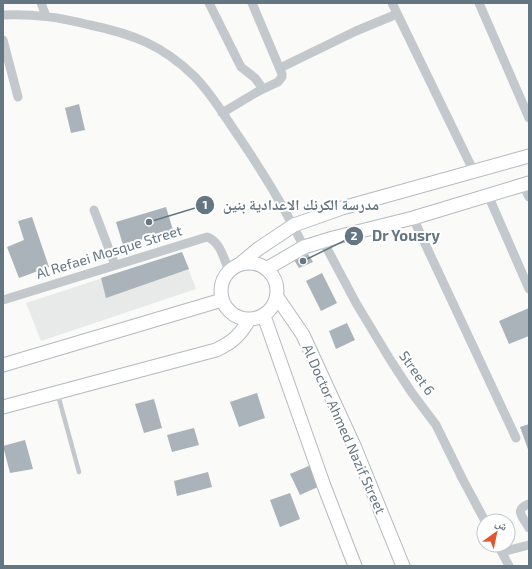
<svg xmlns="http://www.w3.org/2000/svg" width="532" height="569" font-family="'Exo 2','Noto Naskh Arabic',sans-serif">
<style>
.built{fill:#e8e9e9}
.building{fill:#aab3b9}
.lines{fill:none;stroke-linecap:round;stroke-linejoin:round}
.secondary-casing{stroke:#b3babf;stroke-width:15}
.lane{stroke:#c3c8cc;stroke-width:4.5}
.street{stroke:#c3c8cc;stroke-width:9}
.secondary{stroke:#fff;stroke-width:13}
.labels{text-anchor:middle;stroke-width:4;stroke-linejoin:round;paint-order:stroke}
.street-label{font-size:14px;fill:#657683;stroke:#fff}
.leader{fill:none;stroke:#657683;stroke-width:1.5}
.callout-dot{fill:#657683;stroke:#fff;stroke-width:1.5}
.mark-label{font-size:12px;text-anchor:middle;font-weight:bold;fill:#fff}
.callout-label{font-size:15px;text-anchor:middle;font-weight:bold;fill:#657683;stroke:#fff;stroke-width:4;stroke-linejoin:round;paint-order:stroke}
</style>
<rect width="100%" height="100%" fill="#fafaf8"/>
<path class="built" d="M 182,252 L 196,289 L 41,341 L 26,303 Z"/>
<path class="building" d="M 79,104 L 85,130 L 71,133 L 65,108 Z
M 166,207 L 173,230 L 123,245 L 116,222 Z
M 32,217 L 49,267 L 19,278 L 7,247 L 24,240 L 18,221 Z
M 182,252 L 189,269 L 106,298 L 101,278 Z
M 308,254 L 313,262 L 299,268 L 294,260 Z
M 322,273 L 337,303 L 321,311 L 306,281 Z
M 529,308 L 529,336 L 509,344 L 499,321 Z
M 347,323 L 355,340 L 336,349 L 329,331 Z
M 257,393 L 265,418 L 239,427 L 230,402 Z
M 154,399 L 162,428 L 144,433 L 135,404 Z
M 529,424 L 529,452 L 520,427 Z
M 194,428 L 199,445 L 172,452 L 167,435 Z
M 25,440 L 33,469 L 10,473 L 3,446 Z
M 311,465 L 320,486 L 300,495 L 290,474 Z
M 208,472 L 212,487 L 177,496 L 174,481 Z
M 290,493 L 300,519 L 280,527 L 270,500 Z"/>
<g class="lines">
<defs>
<path id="secondary" d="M221 291a28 28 0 1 1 56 0a28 28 0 1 1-56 0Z
M 240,264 L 258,249 L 294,225 L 342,208 L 529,156
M 266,269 L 304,247 L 333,238 L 413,218 L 529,183
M 277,297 L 303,335 L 355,448 L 403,566
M 264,316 L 324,486 L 355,566
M 3,365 L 222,300
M 3,407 L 216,350 C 233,342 240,335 249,320"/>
</defs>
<use href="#secondary" class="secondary-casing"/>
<path class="lane" d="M 58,395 L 79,472"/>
<path class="street" d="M 41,3 L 46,16
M 209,3 L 241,67 L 255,78 L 263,89
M 392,3 L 474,172
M 479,3 L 529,118
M 3,15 C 36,14 58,17 90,25 C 133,34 162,45 194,76 C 213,95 226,119 241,140 C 264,174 286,210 304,247
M 3,40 L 18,97
M 280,68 L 356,31 L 397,14
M 222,113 L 257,92 L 278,82 L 282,77 L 282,74 L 252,3
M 523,184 L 529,197
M 488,195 L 529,289
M 94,210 L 115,265
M 413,218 L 516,438
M 323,241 L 356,303 L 391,361 L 412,393 L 436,425 L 462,478 L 485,521
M 3,300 L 207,237 C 220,241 224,259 229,271
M 529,504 C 513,510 523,517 529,528
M 498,545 L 509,566
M 502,552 L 529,545"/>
<use href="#secondary" class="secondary"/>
</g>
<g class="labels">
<g class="street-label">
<text transform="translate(109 252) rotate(-17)" y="5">Al Refaei Mosque Street</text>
<text transform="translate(417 373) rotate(55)" y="5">Street 6</text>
<text transform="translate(344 429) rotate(66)" y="5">Al Doctor Ahmed Nazif Street</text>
</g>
</g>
<path class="leader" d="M149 222L205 205M303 261L354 236"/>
<g class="callout-dot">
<circle cx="149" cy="222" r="4"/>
<circle cx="303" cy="261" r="4"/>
<circle cx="205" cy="205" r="10"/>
<circle cx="354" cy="236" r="10"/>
</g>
<g class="mark-label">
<text x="205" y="209">1</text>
<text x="354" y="240">2</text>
</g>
<g class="callout-label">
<text x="301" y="210">مدرسة الكرنك الاعدادية بنين</text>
<text x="406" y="241">Dr Yousry</text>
</g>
<rect width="532" height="569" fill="none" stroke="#657683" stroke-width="8"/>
<g transform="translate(496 533) rotate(33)"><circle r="19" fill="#ffffff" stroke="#c1c8cd"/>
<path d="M0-3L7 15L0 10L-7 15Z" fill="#e4572e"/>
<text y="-6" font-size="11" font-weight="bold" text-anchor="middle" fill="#657683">ش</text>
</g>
</svg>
